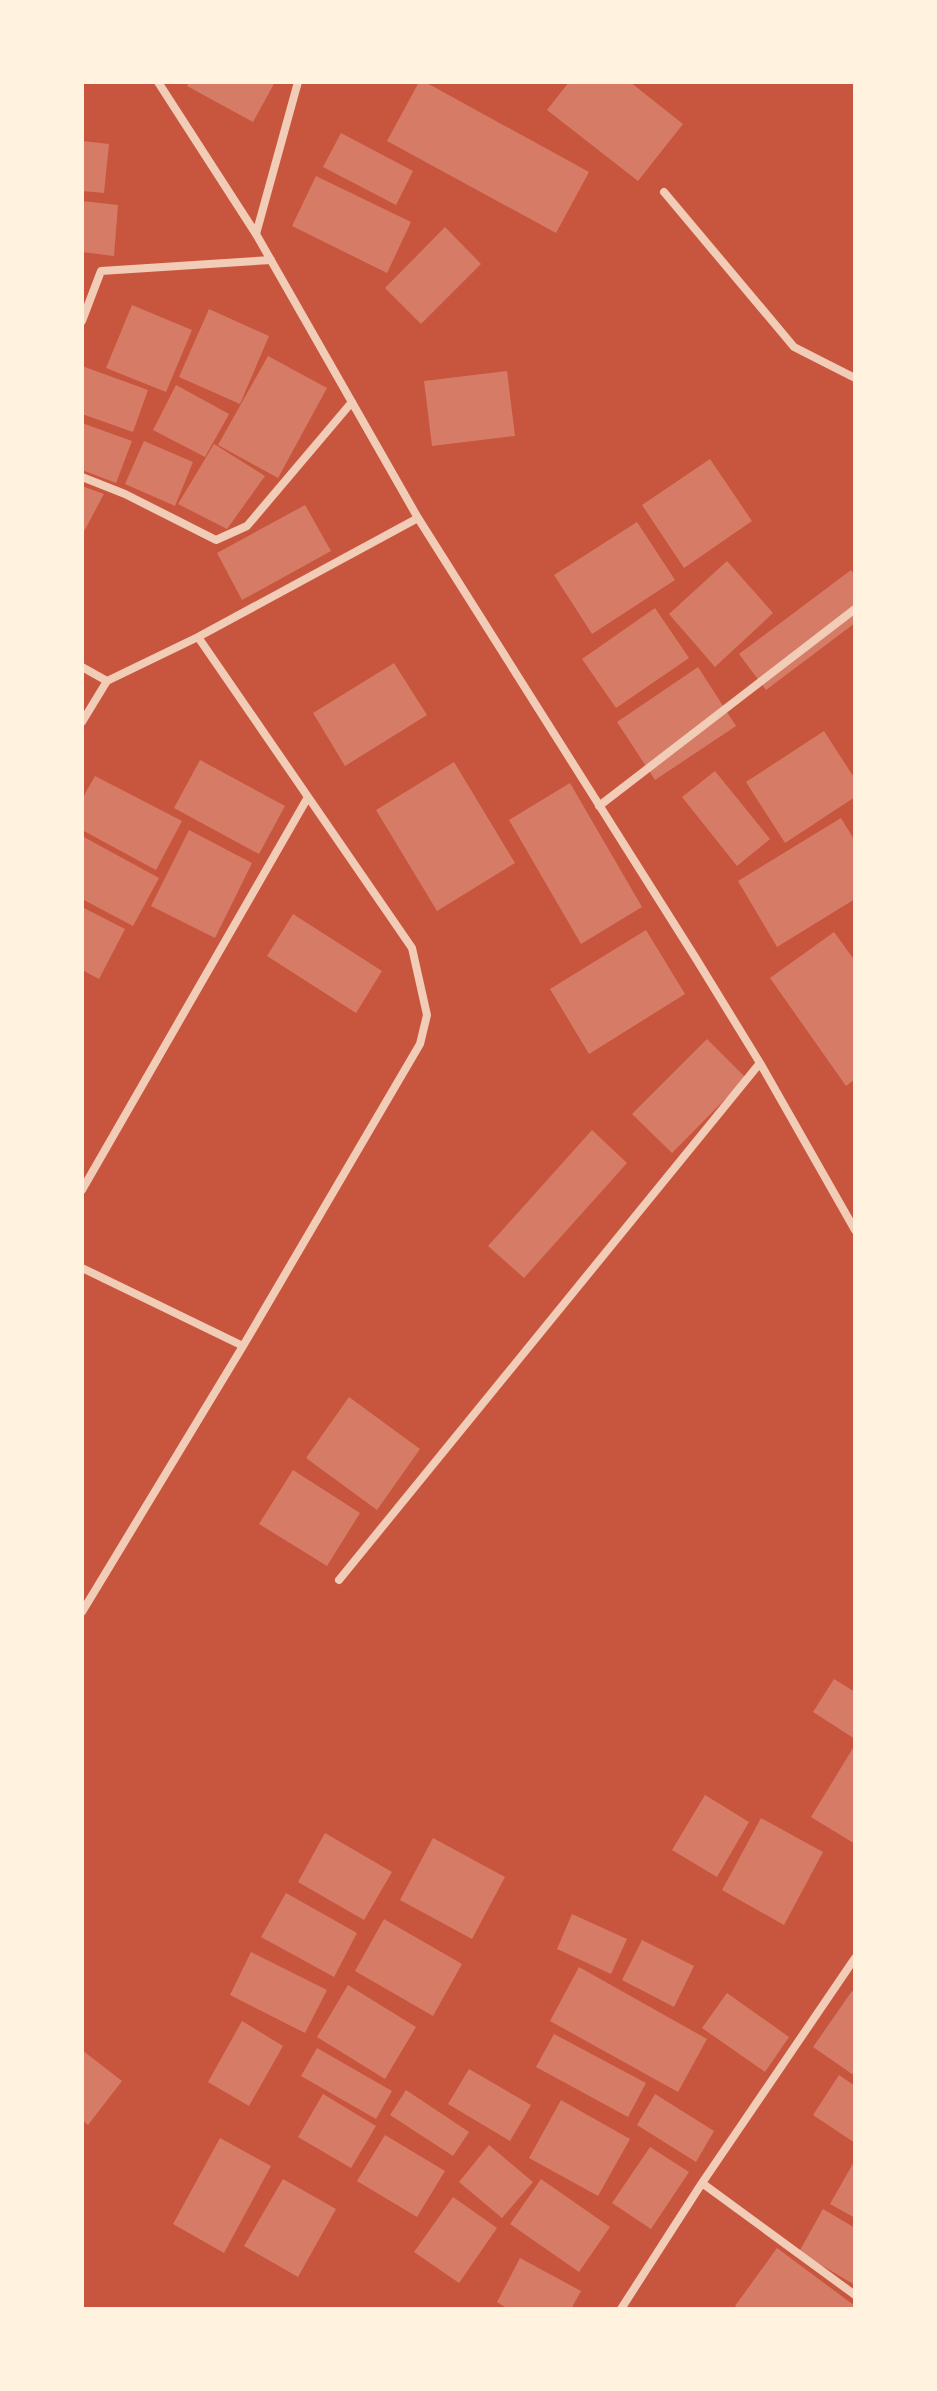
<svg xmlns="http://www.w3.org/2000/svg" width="937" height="2391" font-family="Raleway,sans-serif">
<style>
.building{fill:#d67c66}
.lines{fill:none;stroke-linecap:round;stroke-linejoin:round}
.minor{stroke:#f1ccb7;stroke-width:8}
</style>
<rect width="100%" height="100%" fill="#c8553d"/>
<path class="building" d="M 189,82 L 275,82 L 253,122 L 187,86 Z
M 419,82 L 425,82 L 589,172 L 556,233 L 387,141 Z
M 569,82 L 630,82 L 683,124 L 638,181 L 547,110 Z
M 341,133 L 413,171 L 396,205 L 323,167 Z
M 82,141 L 109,144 L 104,193 L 82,191 Z
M 316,176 L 411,222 L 387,273 L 292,226 Z
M 82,201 L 118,205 L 114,256 L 82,252 Z
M 445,227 L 481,264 L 421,324 L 385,288 Z
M 132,305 L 192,330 L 166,392 L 106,368 Z
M 209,309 L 269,336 L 240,404 L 179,377 Z
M 268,356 L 327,388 L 278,478 L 218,445 Z
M 82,366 L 148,390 L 133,432 L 82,414 Z
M 507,371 L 515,436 L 432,446 L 424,381 Z
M 176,385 L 229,414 L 205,457 L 153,430 Z
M 82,423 L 132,441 L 116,483 L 82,470 Z
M 144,441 L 193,462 L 175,506 L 125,484 Z
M 214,444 L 265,476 L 227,529 L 178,504 Z
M 710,459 L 752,521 L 684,568 L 642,505 Z
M 82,486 L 104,494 L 82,535 Z
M 305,505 L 331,551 L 242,600 L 217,553 Z
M 637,522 L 675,580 L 592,634 L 554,575 Z
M 727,561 L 773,613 L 715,667 L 669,614 Z
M 851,570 L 855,576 L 855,623 L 766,690 L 739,654 Z
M 655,608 L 689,658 L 616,708 L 582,659 Z
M 394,663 L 427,715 L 345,766 L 313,713 Z
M 698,667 L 736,726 L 655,780 L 617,722 Z
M 824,731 L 855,779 L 855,797 L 785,843 L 746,782 Z
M 200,760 L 285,806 L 259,854 L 174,808 Z
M 454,762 L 515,863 L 437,911 L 376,810 Z
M 715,771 L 770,839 L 737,866 L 682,797 Z
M 95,776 L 182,821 L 156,870 L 82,830 L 82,799 Z
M 570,783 L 642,907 L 581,944 L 509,820 Z
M 841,818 L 855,841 L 855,899 L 777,947 L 738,881 Z
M 189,830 L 252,863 L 215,938 L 151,906 Z
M 82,836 L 159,878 L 133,926 L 82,899 Z
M 82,907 L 125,929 L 99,979 L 82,970 Z
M 293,914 L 382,971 L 356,1013 L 267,956 Z
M 646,930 L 685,994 L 589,1054 L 550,989 Z
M 834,932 L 855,961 L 855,1079 L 846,1086 L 770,978 Z
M 707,1039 L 746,1078 L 672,1153 L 632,1114 Z
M 592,1130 L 627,1163 L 524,1278 L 488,1246 Z
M 349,1397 L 420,1449 L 377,1510 L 306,1458 Z
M 293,1470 L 360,1513 L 327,1566 L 259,1524 Z
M 834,1679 L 855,1692 L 855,1739 L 813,1712 Z
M 853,1748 L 855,1749 L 855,1844 L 811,1817 Z
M 705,1795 L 749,1822 L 717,1877 L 672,1850 Z
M 761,1818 L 823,1852 L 784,1925 L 722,1890 Z
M 325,1833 L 392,1872 L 364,1920 L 298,1882 Z
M 433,1838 L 505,1877 L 472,1939 L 400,1900 Z
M 286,1893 L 357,1933 L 334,1977 L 261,1937 Z
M 572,1914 L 627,1939 L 611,1974 L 557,1949 Z
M 384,1919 L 462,1964 L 433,2016 L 355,1971 Z
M 642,1940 L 694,1966 L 674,2007 L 622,1980 Z
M 251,1952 L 327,1990 L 305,2033 L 230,1995 Z
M 579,1967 L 707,2039 L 678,2092 L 550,2021 Z
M 348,1985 L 416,2027 L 385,2079 L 317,2037 Z
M 852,1991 L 855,1993 L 855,2076 L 813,2047 Z
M 727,1993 L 789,2037 L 765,2072 L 702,2028 Z
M 242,2021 L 283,2046 L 249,2106 L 208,2082 Z
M 554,2034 L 646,2083 L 628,2117 L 536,2067 Z
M 317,2048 L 392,2091 L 376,2119 L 301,2076 Z
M 82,2050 L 122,2081 L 88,2125 L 82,2120 Z
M 469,2069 L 531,2105 L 510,2141 L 448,2104 Z
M 839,2075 L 855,2086 L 855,2143 L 813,2115 Z
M 406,2090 L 469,2132 L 453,2156 L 390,2115 Z
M 323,2094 L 376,2126 L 351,2168 L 298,2137 Z
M 655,2094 L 714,2131 L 696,2162 L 637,2125 Z
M 561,2100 L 630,2139 L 598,2196 L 529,2158 Z
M 385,2135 L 445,2171 L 417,2217 L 357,2181 Z
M 220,2138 L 271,2166 L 224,2253 L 173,2224 Z
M 489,2145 L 533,2182 L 502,2218 L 459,2182 Z
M 650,2147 L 689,2172 L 651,2229 L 612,2203 Z
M 855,2160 L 855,2218 L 830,2204 Z
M 283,2179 L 336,2209 L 298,2277 L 244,2246 Z
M 541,2179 L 610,2227 L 579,2272 L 510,2224 Z
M 453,2197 L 497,2228 L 459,2283 L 414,2252 Z
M 823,2209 L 855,2228 L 855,2285 L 799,2252 Z
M 777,2248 L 855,2306 L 855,2309 L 739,2309 L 735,2306 Z
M 520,2258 L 581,2291 L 571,2309 L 508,2309 L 497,2302 Z"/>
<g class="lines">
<path class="minor" d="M 158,82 L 256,234 L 418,518 L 695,957 L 760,1063 L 855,1230
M 664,192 L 794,347 L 855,378
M 256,234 L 298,82
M 82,321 L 101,271 L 271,260
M 82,477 L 125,494 L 216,540 L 247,526 L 352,402
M 82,667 L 107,681
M 82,722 L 107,681 L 198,637 L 418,518
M 599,806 L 855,609
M 82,1190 L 308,797
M 82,1268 L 243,1346
M 339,1580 L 760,1063
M 82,1612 L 243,1346 L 420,1044 L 427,1015 L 412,948 L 198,637
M 702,2183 L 855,2295
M 621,2309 L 702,2183 L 855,1958"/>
</g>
<rect width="937" height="2391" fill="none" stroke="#fff3e0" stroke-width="168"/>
</svg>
